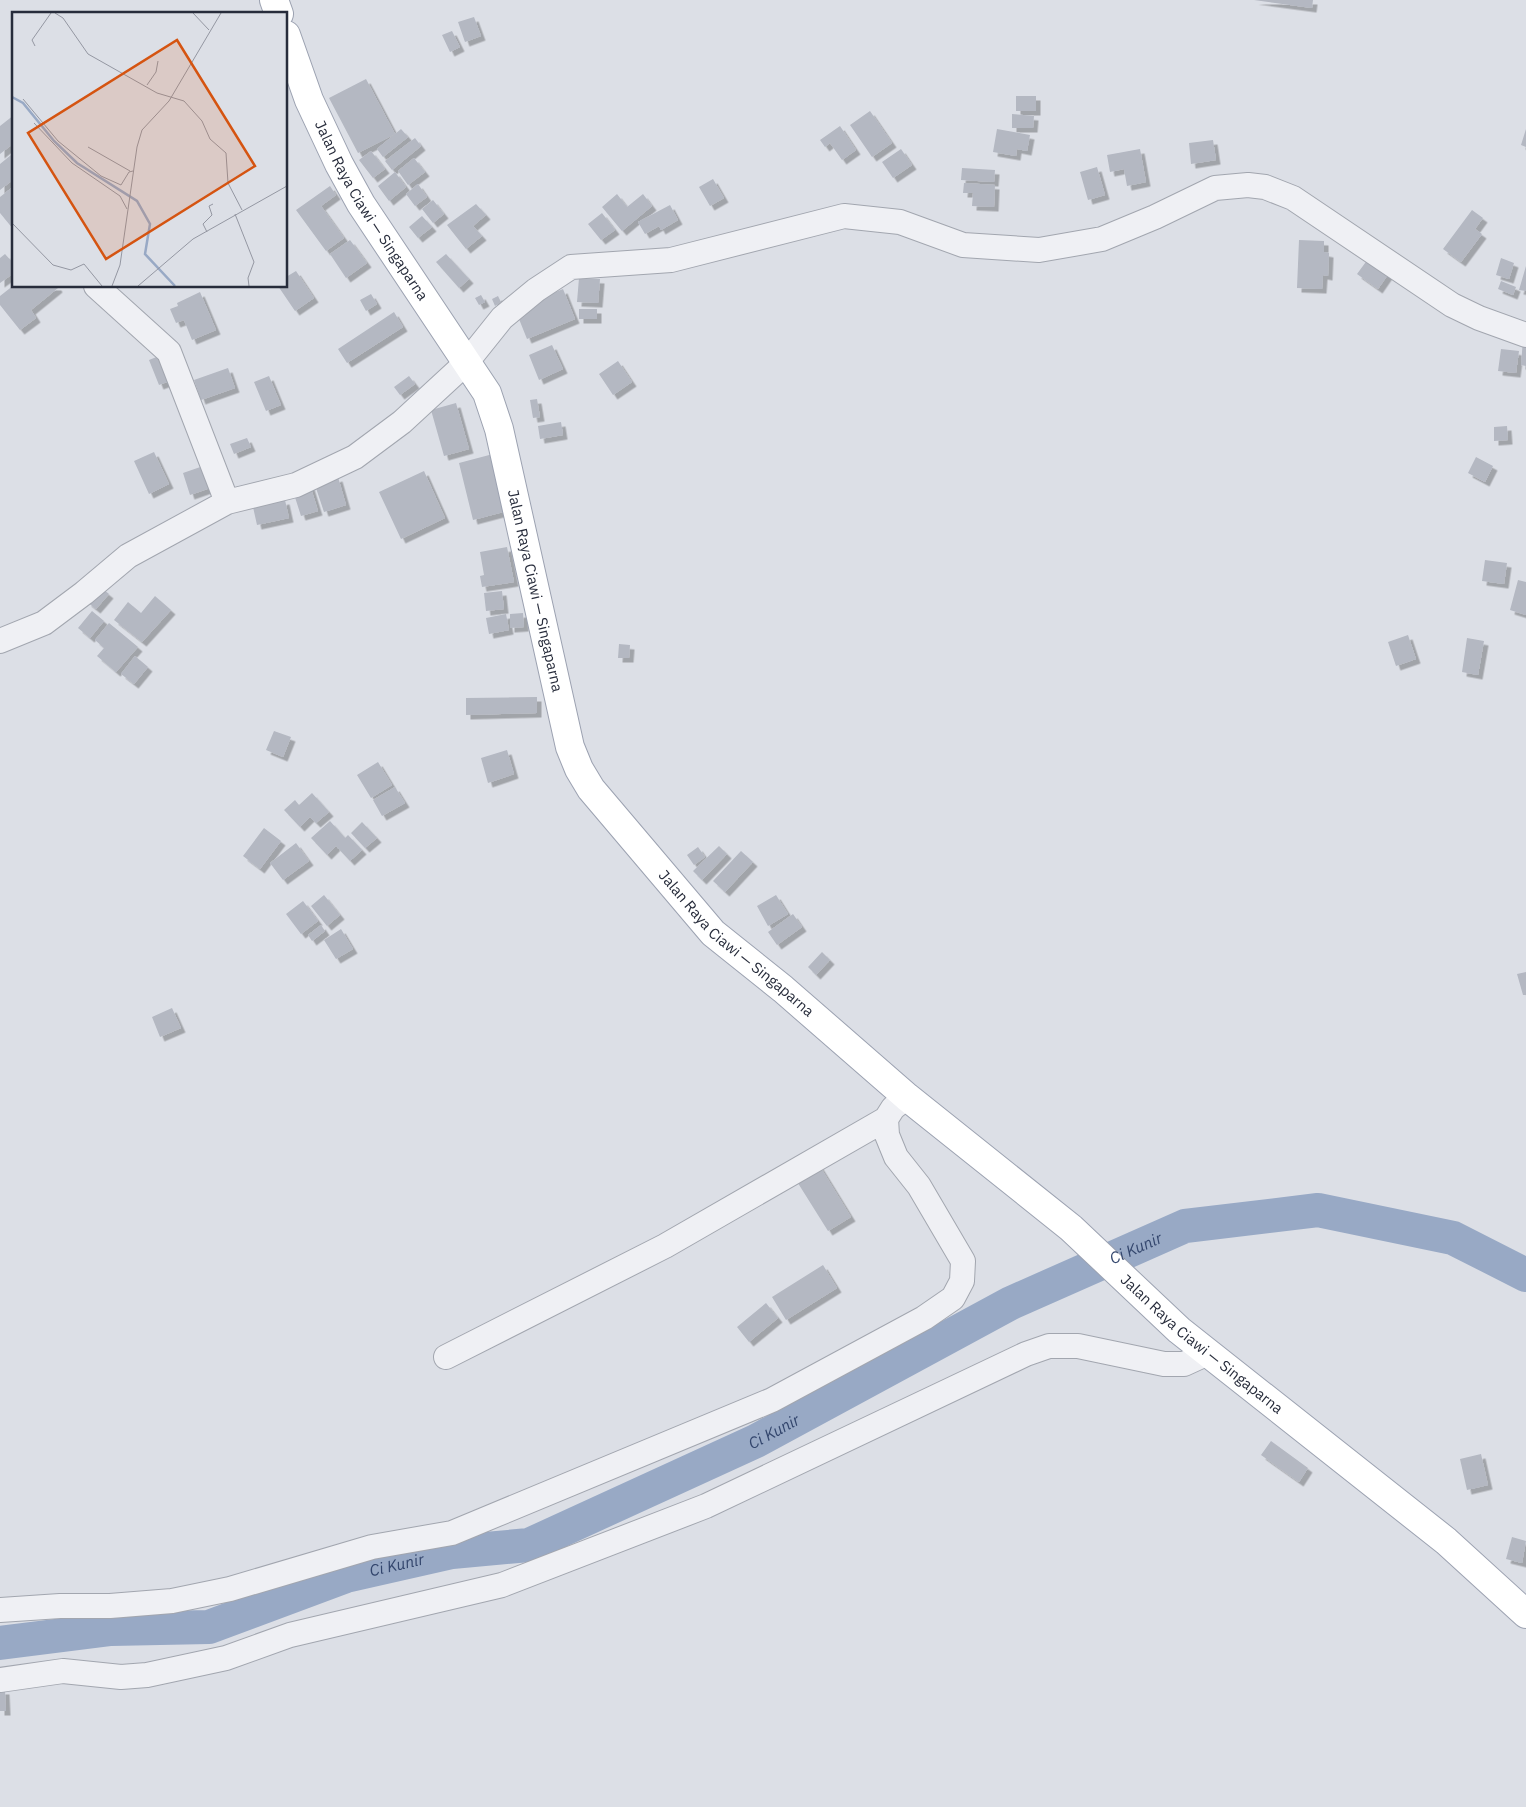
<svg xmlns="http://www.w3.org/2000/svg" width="1526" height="1807" font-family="'IBM Plex Sans',sans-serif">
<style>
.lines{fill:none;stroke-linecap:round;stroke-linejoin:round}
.river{stroke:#98a9c5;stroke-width:34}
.building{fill:#b4b8c2;filter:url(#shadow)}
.minor-casing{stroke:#a2a6af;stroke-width:26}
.major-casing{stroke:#9ca2b1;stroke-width:30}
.minor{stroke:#eff0f4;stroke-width:24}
.major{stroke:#fff;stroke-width:28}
.labels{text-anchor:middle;stroke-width:4;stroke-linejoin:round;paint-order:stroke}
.street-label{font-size:15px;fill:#272c3b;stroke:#ebeef4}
.water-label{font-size:16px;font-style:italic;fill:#33466d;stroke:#ebeef4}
.inset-river{fill:none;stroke:#98a9c5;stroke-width:2.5}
.inset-road{fill:none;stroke:#9497a2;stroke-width:1}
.view{fill:#d55411;fill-opacity:0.15;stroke:#d55411;stroke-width:2.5}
.inset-edge{fill:none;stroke:#272c3b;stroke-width:2.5}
</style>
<defs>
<filter id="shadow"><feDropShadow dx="4.5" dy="4.5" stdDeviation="0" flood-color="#0004"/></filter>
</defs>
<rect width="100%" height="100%" fill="#dcdfe6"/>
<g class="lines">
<path class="river" id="s1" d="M 0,1643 L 111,1629 L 209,1627 L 346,1576 L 452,1552 L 529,1545 L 756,1441 L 1011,1303 L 1185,1226 L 1318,1210 L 1453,1238 L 1526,1275"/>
</g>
<path class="building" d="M 1254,0 L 1313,0 L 1312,8 Z
M 474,17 L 481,36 L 465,42 L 458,22 Z
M 452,31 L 460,47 L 450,52 L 442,35 Z
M 366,79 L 395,134 L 358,153 L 329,98 Z
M 1016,96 L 1036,96 L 1036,111 L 1016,111 Z
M 870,111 L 892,143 L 872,157 L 850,125 Z
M 1012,114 L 1034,116 L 1033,128 L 1012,128 Z
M 14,115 L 14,143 L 0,154 L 0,126 Z
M 840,126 L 856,150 L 842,160 L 830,143 L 825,147 L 820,140 Z
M 401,129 L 408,137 L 383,157 L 377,149 Z
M 997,129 L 1030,135 L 1027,151 L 1017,149 L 1016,156 L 993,152 Z
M 1526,129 L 1526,147 L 1521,145 Z
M 415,138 L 421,146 L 392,170 L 385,161 Z
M 1213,140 L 1216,160 L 1191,164 L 1189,143 Z
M 901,149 L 912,165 L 893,178 L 882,162 Z
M 1140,149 L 1146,182 L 1127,186 L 1124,169 L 1110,172 L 1107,155 Z
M 371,151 L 385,169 L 373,178 L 359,160 Z
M 11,155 L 14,159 L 14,179 L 0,190 L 0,164 Z
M 414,158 L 425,172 L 408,185 L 398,171 Z
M 1097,167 L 1105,195 L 1088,200 L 1080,172 Z
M 962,168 L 995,170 L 994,182 L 961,180 Z
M 395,172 L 406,187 L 389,201 L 378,186 Z
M 713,179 L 724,198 L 710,206 L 699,187 Z
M 964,183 L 995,185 L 994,207 L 972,206 L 973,193 L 963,193 Z
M 418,184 L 427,197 L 415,206 L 406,194 Z
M 14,186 L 14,230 L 0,213 L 0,197 Z
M 330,186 L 336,195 L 321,206 L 344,238 L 326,251 L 296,210 Z
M 617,194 L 627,207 L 643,194 L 652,206 L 622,231 L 602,207 Z
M 433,200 L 444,214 L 433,223 L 422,209 Z
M 476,204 L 486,215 L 473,226 L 482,236 L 466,249 L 447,225 Z
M 670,205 L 678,220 L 661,230 L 659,226 L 645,234 L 638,222 Z
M 1472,210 L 1483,218 L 1475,229 L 1482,234 L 1461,262 L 1443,249 Z
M 602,213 L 615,230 L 601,240 L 588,224 Z
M 422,216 L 432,227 L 418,238 L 409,227 Z
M 350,240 L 367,263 L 346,278 L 330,254 Z
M 1299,240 L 1324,241 L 1324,252 L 1329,253 L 1328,276 L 1323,275 L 1322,289 L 1297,288 Z
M 5,254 L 14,264 L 14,273 L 0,283 L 0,258 Z
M 446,254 L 469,279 L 459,288 L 436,262 Z
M 1501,258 L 1514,263 L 1509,279 L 1496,275 Z
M 1368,259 L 1389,273 L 1378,289 L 1357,274 Z
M 1526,266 L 1526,291 L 1519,290 Z
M 296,271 L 314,298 L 295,311 L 278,286 L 286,286 L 286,277 Z
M 579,278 L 600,279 L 598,303 L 577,302 Z
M 1501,281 L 1516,287 L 1513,295 L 1498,289 Z
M 14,285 L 57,286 L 58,288 L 31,310 L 36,318 L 20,330 L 0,305 L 0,296 Z
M 563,289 L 575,319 L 527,339 L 515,309 Z
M 200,292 L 216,330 L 192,340 L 184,320 L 176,323 L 170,309 L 178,306 L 177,303 Z
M 371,294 L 377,304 L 366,311 L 360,300 Z
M 481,295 L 485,302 L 479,305 L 475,298 Z
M 498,296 L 501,302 L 495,306 L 492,299 Z
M 579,309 L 597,309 L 597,319 L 579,319 Z
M 394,312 L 403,327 L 347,363 L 338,349 Z
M 1523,339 L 1526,340 L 1526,366 L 1521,365 Z
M 552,345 L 563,369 L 539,380 L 529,355 Z
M 1501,349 L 1519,351 L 1516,373 L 1498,371 Z
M 164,354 L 175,379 L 159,385 L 149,360 Z
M 618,361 L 632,382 L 613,395 L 599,374 Z
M 228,368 L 235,388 L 201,400 L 194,380 Z
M 269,376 L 281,405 L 266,411 L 254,382 Z
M 409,376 L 415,384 L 400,395 L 394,387 Z
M 537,399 L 540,417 L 533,418 L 530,400 Z
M 456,403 L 469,449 L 444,456 L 431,410 Z
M 561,422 L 563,435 L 540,439 L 538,426 Z
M 1507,426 L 1508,440 L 1494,441 L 1494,427 Z
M 247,438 L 251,447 L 234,454 L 230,444 Z
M 154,452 L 169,484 L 149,494 L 134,461 Z
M 493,454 L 507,511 L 473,520 L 459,463 Z
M 1476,457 L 1493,466 L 1485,482 L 1468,473 Z
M 209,464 L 216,486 L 190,495 L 183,473 Z
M 424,471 L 445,518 L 401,539 L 379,492 Z
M 338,477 L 346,505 L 324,512 L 315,485 Z
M 310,485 L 318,511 L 301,516 L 293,491 Z
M 285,500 L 289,518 L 257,525 L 253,507 Z
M 507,547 L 514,582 L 482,587 L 480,576 L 484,575 L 480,552 Z
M 1485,560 L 1507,563 L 1504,584 L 1482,581 Z
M 1518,580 L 1526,582 L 1526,615 L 1510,610 Z
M 99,586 L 109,594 L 96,609 L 87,602 Z
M 502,591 L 504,609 L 486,611 L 484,593 Z
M 155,596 L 171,610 L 142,642 L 114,620 L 128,602 L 141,613 Z
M 92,611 L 104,621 L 90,638 L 78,628 Z
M 523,613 L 524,627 L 510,628 L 510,614 Z
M 506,614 L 509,630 L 489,634 L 486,618 Z
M 109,623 L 138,647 L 116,672 L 97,656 L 104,648 L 95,640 Z
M 1408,635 L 1416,659 L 1396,666 L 1388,642 Z
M 1467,638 L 1484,641 L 1478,675 L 1462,672 Z
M 619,644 L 630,645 L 629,658 L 618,658 Z
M 135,656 L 148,667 L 134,684 L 121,674 Z
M 537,697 L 537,713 L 466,715 L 466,698 Z
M 274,731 L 291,737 L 283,757 L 266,750 Z
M 507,750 L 514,774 L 488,783 L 481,758 Z
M 378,762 L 392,785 L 371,798 L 357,775 Z
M 395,787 L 405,803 L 382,816 L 373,800 Z
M 312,793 L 329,812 L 316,823 L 310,817 L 300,827 L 284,810 L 295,800 L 299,805 Z
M 330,821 L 345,838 L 348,835 L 362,850 L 350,861 L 336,846 L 327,855 L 311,838 Z
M 362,822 L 377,838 L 365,848 L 351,833 Z
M 264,828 L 281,841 L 260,869 L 243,856 Z
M 296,843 L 309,861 L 283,880 L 270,863 Z
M 719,846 L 727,854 L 702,880 L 693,871 Z
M 698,847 L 705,857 L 694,865 L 687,855 Z
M 741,851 L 753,862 L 725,892 L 713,881 Z
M 324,895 L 340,915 L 327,926 L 311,906 Z
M 776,895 L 788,914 L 768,926 L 757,906 Z
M 303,901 L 318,921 L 301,934 L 286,914 Z
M 793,914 L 802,927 L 777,945 L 768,932 Z
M 321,925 L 325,931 L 312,941 L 308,935 Z
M 341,929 L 353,949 L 336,959 L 324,940 Z
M 822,952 L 830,960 L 816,975 L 808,967 Z
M 1526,972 L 1526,995 L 1523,995 L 1517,974 Z
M 172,1008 L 181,1028 L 160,1037 L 152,1017 Z
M 819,1165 L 851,1217 L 828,1231 L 796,1180 Z
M 823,1265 L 837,1288 L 786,1320 L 772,1297 Z
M 766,1303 L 778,1318 L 749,1342 L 737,1327 Z
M 1271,1441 L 1308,1468 L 1299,1482 L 1261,1455 Z
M 1481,1454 L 1488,1485 L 1467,1490 L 1460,1459 Z
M 1512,1537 L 1526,1541 L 1522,1563 L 1506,1559 Z
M 0,1690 L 5,1690 L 6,1711 L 0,1711 Z"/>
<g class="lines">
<defs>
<path id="minor" d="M 96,286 L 169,352 L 227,502
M 0,641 L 44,623 L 84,593 L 128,556 L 227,502 L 296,485 L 355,457 L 402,422 L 466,363 L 502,318 L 536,290 L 571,267 L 671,260 L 844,216 L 900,222 L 963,245 L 1039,250 L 1102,239 L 1155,217 L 1215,188 L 1248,185 L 1265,187 L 1293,198 L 1452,305 L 1479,318 L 1526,335
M 446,1357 L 665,1246 L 886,1119
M 0,1610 L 60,1606 L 110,1606 L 172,1601 L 230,1589 L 372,1547 L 452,1533 L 772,1400 L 924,1318 L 953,1298 L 962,1281 L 963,1261 L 919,1186 L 896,1157 L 887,1135 L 886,1119 L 893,1108 L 907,1097
M 0,1680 L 63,1671 L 121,1677 L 147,1675 L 226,1658 L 290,1635 L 502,1585 L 706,1506 L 1026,1354 L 1049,1346 L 1078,1346 L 1164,1364 L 1184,1364 L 1208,1353"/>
<g id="major">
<path d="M 274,0 L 279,14"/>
<path id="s2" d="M 286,35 L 309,100 L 339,164 L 361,204 L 487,393 L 499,429 L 570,747 L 579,769 L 591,789 L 713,933 L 783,989 L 907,1097 L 1071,1228 L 1179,1330 L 1446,1541 L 1526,1614"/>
</g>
</defs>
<use href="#minor" class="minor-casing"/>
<use href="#major" class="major-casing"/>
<use href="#minor" class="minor"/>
<use href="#major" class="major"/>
</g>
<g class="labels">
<g class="street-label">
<text dy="5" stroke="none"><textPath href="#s2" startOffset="196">Jalan Raya Ciawi — Singaparna</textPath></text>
<text dy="5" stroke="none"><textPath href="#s2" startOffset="616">Jalan Raya Ciawi — Singaparna</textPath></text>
<text dy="5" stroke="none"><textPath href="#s2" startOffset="1036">Jalan Raya Ciawi — Singaparna</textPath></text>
<text dy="5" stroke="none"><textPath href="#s2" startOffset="1651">Jalan Raya Ciawi — Singaparna</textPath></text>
</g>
<g class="water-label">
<text dy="6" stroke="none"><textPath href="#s1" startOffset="1218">Ci Kunir</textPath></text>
<text dy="6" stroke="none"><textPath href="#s1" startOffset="812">Ci Kunir</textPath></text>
<text dy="6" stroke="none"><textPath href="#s1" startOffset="408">Ci Kunir</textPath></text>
</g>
</g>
<g transform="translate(12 12)">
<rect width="275" height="275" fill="#dcdfe6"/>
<path class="inset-river" d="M 0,85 L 11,91 L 42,129 L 65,151 L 125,189 L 138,212 L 133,242 L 163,274"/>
<path class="inset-road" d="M 43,1 L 51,6 L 76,42 L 145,81 L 172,89 L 190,109 L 198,127 L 214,141 L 216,171 L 230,198M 181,1 L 197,18M 23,34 L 20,28 L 39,1M 135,73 L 144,60 L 146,49M 11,87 L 46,129 L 89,164 L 109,173 L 117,160 L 121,159M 22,111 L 60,151 L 108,184 L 115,197M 76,135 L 118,159M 223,202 L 242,250 L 236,266 L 237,274M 0,211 L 41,253 L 59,258 L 72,252 L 90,274M 195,220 L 191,212 L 200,203 L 197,194 L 201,192M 100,274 L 108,253 L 125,135 L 130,118 L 157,89 L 209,1M 126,274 L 181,227 L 275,174"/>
<path class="view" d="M 165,28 L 243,154 L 94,247 L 16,121 Z"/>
<rect width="275" height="275" class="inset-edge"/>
</g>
</svg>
